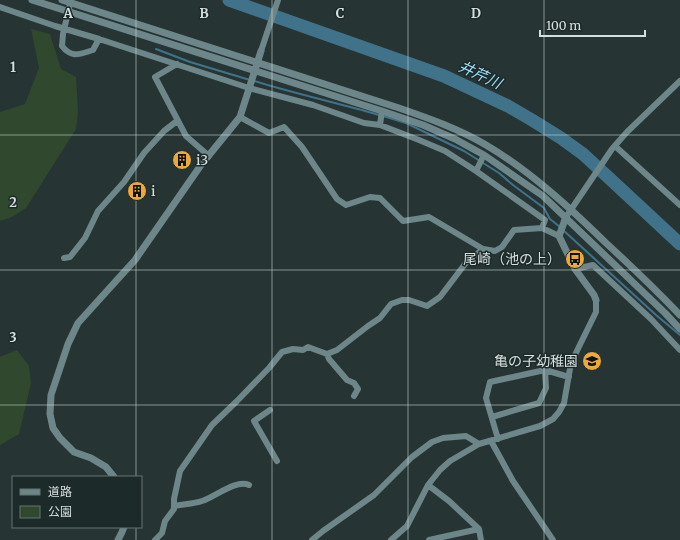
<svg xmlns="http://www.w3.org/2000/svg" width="680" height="540" font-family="Merriweather,'Noto Sans JP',serif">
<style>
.green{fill:#30482d}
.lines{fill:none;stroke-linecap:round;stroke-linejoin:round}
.stream{stroke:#40728a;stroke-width:2}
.river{stroke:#40728a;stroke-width:13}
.minor{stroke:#6d868a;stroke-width:6}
.tertiary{stroke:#6d868a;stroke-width:7}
.grid{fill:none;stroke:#d6dfde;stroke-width:1;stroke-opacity:0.55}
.labels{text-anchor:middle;stroke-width:3;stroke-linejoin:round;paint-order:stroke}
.poi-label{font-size:14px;fill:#d6dfde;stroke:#1c2b29;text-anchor:start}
.water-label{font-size:15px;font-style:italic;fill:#a0defe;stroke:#1c2b29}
.grid-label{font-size:13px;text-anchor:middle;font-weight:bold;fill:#d6dfde;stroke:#1c2b29;stroke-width:3;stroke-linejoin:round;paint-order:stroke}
</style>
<rect width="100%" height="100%" fill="#263533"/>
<path class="green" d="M 31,29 L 50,34 L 61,69 L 76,77 L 78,112 L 76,129 L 26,208 L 10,218 L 0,221 L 0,112 L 25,104 L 39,68 Z
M 17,350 L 29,366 L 31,383 L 19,434 L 0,445 L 0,357 Z"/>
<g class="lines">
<path class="stream" d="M 156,49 L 190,62 L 250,80
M 254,81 C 296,94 338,103 379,115
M 383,116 L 406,123 L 464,151 L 499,173 L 513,185 L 544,208 L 550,219 L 560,227
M 563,230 L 656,315 L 680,335"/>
<path class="river" d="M 229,0 L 444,76 L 508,106 L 532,120 L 561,138 L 583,154 L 608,177 L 680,244"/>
<path class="minor" d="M 71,0 L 63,34 L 62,46 C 72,59 80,54 93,50 L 99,39
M 0,7 L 55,26 L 99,39 L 249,88 L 313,105 L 364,123 L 380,125 L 419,140 L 445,151 L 476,171 L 545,220 L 542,228
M 261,51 L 278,0
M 177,64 L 155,77 L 186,136 L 209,156
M 240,117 L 269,133 L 284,127 L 302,147 L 337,199 L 346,205 L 370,197 L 380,198 L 403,221 L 429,217 L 483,249 L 495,251 L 502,247 L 514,230 L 542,228 L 559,236
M 380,125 L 382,111
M 615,146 L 680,205
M 476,171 L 484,155
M 566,217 L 612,149 L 627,132 L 680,81
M 64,258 L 70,257 L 85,238 L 98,211 L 124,182 L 144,153 L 164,131 L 177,121
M 575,269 L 593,265 L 651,319 L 680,350
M 327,354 L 329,359 L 347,380 L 354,383 L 358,389 L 354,396
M 270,410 L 254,421 L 277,461
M 492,417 L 539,403 L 546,388 L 545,370
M 498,439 L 486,398 L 490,382 L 545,370 L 569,377
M 491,441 L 513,481 L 553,540
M 428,485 L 449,501 L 479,529 L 481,540
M 174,506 C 183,504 194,504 202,501 C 215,497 236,479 249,485
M 155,540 L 162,533 L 165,521 L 174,509 L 174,499 L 180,471 L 212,425 L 237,401 L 269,368 L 282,352 L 293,349 L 303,350 L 308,347 L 327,354 L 337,350 L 368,326 L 380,318 L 391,304 L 402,300 L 409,300 L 427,306 L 440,297 L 465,264 L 483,249
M 312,540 L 323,531 L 374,495 L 412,457 L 432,442 L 443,438 L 466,436 L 479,444
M 391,540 L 407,526 L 428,485 L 440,470 L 450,461 L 479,444 L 540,426 L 553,419 L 559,412 L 564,403 L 571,363 L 596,312 L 596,300
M 429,540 L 479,529"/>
<path class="tertiary" d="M 32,0 L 382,111 L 423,125 L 455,139 L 484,155 L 543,196 L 665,313 L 680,329
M 62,0 L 399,108 C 428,118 459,129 486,145 C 530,171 569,207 606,243 C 631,266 656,290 680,315
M 566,217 L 559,236 L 575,269 L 594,295 L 596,300
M 114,477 L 106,467 L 91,458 L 74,452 L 60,438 L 53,428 L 50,414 L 51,395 L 68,344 L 78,323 L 135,260 L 201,165 L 240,117 L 261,51
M 118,540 L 122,532 L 124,527"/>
</g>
<path class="grid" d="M 136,0 L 136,477M 272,0 L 272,540M 408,0 L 408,540M 544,0 L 544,540M 0,135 L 680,135M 0,270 L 680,270M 0,405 L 680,405M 136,527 L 136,540"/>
<defs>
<symbol id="building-disc" viewBox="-11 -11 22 22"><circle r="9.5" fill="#eca93b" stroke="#1c2b29"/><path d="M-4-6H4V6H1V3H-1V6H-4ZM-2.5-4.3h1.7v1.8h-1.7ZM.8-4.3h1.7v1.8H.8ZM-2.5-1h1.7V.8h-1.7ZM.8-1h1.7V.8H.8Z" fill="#111"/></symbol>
<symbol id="bus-disc" viewBox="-11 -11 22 22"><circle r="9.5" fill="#eca93b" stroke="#1c2b29"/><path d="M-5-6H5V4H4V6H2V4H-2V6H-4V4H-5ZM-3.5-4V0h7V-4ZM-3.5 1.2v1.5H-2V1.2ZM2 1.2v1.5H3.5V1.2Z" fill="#111"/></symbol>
<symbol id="school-disc" viewBox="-11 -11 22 22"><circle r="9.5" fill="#eca93b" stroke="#1c2b29"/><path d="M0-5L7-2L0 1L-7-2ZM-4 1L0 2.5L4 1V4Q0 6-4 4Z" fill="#111"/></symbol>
</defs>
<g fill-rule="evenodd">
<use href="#building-disc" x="171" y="149" width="22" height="22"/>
<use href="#building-disc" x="126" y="180" width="22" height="22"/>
<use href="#bus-disc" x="564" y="248" width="22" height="22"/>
<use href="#school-disc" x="581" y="350" width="22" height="22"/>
</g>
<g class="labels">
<g class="poi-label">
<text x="196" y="165">i3</text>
<text x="151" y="196">i</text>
<text x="561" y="264" text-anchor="end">尾崎（池の上）</text>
<text x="578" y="366" text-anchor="end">亀の子幼稚園</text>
</g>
<g class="water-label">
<text transform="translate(480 75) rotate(25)" y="5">井芹川</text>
</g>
</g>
<g class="grid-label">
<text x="68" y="18">A</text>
<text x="204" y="18">B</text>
<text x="340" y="18">C</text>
<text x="476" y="18">D</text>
<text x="13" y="72">1</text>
<text x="13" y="207">2</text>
<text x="13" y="342">3</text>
</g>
<rect x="12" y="476" width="130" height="52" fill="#1c2b29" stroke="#667371"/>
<rect x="20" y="489" width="20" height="6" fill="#6d868a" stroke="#667371"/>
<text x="48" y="496" font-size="12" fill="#d6dfde">道路</text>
<rect x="20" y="506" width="20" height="12" fill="#30482d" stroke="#667371"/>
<text x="48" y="516" font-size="12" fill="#d6dfde">公園</text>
<path d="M540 30v6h105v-6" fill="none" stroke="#d6dfde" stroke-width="2"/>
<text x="546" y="30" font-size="12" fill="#d6dfde" stroke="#1c2b29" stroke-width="3" paint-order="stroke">100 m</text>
</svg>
